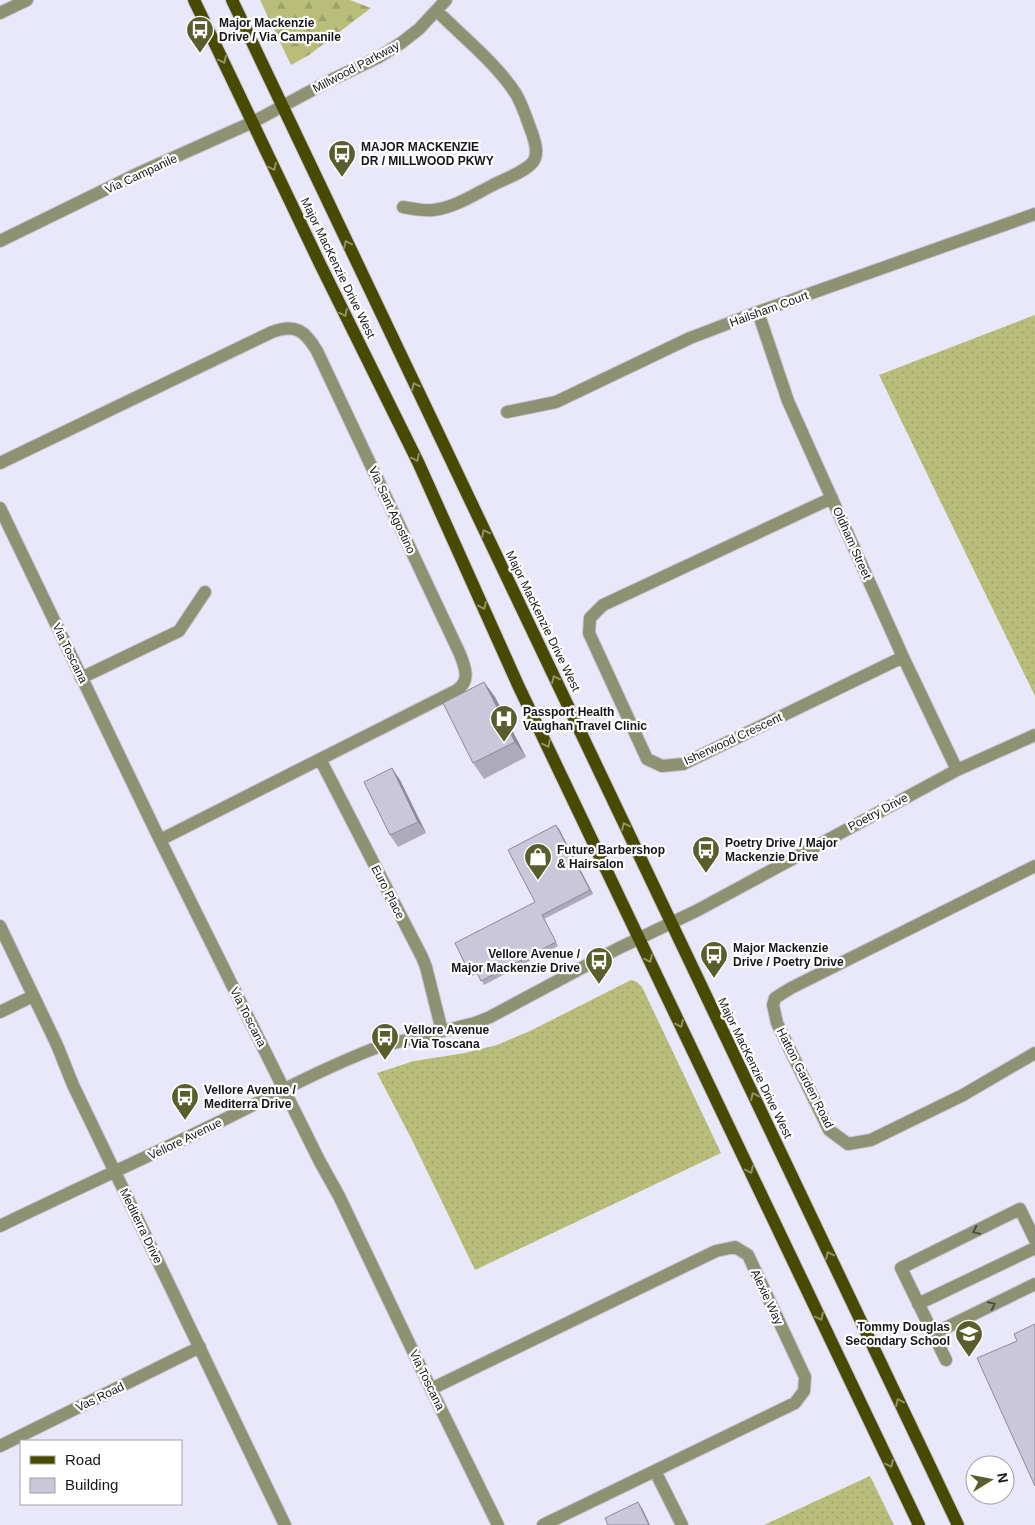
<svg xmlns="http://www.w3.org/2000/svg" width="1035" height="1525" font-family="Arial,sans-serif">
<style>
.grass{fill:url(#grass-dots)}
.forest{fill:url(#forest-firs)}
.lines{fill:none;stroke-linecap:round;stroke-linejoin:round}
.minor-casing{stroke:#c7c5d6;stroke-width:14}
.major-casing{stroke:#c7c5d6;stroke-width:14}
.minor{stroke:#8f9272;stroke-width:12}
.major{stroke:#474a00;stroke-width:12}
.wall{fill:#adabbb}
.shaded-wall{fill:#8d8b98}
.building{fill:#c9c7d9;stroke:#8d8b98}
.oneway{stroke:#919266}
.oneway2{stroke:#4c4d42}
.labels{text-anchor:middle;stroke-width:4.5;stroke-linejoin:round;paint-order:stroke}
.poi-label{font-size:12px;font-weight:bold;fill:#16151b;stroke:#fff;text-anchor:start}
.street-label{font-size:12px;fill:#16151b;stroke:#fff}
</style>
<defs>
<pattern id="grass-dots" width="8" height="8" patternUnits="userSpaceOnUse" patternTransform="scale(1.25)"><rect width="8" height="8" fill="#b8be7a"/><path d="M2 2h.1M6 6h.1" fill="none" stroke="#9da269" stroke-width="1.8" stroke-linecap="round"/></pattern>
<pattern id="forest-firs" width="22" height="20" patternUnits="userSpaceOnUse" patternTransform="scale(1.25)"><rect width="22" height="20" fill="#b8be7a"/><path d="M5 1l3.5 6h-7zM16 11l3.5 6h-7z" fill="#9da269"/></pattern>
</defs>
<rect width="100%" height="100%" fill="#e9e7fa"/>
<path class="grass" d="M 1035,315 L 1035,696 L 879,375 Z
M 631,980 L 637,982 L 642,987 L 721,1153 L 475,1270 L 412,1140 L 377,1073 L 414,1061 L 465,1053 L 497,1045 L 530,1031 Z
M 870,1476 L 894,1525 L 764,1525 Z"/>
<path class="forest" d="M 260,0 L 350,0 L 371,8 L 309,55 L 291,65 Z"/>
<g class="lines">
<defs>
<path id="minor" d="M 0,13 L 27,0
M 403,207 C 413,209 423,211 433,210 C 454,208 475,194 493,185 C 504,179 525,172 533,162 C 539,154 535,142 532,133 C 527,120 523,106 516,94 C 497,64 462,36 437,11
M 0,241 L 139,173 L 253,122 L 329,81 L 379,57 L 401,43 L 419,29 L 446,0
M 758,312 L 788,401 L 903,657 L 957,770
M 507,412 L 556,402 L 690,338 L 758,312 L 1035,214
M 0,463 L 272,332 C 296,323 305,331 317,351 L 460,654 C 465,668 471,680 457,690 L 160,840
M 832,498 L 603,605 L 590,618 L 589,633 L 647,759 L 662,766 L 683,764 L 903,657
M 0,508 L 160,840 L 320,1162 L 339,1196 L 431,1389 L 498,1525
M 81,678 L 179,631 L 205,592
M 320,759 L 422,957 L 426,967 L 442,1031
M 1035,866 L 791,988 L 775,998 L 773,1005 L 777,1023 L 829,1130 L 848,1144 L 871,1140 L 963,1095 L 1035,1053
M 0,926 L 57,1045 L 73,1085 L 285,1525
M 0,1012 L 33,996
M 0,1226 C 72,1191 145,1158 217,1123 C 270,1097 323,1068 378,1047 L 475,1023 L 490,1017 L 617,949 L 698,910 L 957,770 L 1035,735
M 918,1304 L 1035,1248
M 933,1334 L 1035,1284
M 946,1360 L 901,1268 L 1020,1209 L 1035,1240
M 431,1389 L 716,1251 L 735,1247 L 748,1255 L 805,1377 L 804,1391 L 795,1403 L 543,1525
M 0,1446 L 200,1347
M 655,1471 L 682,1525"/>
<path id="major" d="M 194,0 L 320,264 L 418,462 L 518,685 L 919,1525
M 232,0 L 958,1525"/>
</defs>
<use href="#minor" class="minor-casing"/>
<use href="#major" class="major-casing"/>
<use href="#minor" class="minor"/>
<use href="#major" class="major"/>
</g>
<path class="wall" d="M 484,682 L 495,697 L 526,757 L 484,779 L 473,763 Z
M 392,768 L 400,780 L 426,833 L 398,847 L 390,835 Z
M 559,829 L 593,894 L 544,919 L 558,946 L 484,985 L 478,973 L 472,976 L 469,972 L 535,902 Z"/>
<path class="shaded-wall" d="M 484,682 L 495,697 L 526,757 L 515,742 Z
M 392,768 L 400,780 L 426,833 L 418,822 Z
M 556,825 L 559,829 L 593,894 L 590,890 Z
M 638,1502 L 643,1510 L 650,1525 L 649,1525 Z"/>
<path class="building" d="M 484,682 L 515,742 L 473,763 L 443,703 Z
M 392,768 L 418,822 L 390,835 L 364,782 Z
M 556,825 L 590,890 L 542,915 L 556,942 L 481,981 L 475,969 L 469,972 L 455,943 L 535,902 L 508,850 Z
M 1035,1324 L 1035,1486 L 977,1358 L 1017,1341 L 1014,1334 Z
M 638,1502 L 649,1525 L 608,1525 L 605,1518 Z"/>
<defs><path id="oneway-chevron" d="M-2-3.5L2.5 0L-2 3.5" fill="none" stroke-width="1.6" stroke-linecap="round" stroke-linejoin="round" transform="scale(1.25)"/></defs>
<g class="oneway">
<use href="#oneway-chevron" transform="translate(223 60) rotate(64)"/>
<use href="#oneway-chevron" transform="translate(273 167) rotate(64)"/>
<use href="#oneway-chevron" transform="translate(347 244) rotate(-116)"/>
<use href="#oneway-chevron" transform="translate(344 313) rotate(64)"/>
<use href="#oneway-chevron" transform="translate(415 386) rotate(-116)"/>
<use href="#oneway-chevron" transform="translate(416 458) rotate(64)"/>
<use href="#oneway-chevron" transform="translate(485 533) rotate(-116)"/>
<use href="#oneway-chevron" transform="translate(483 606) rotate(66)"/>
<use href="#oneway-chevron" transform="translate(555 679) rotate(-115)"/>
<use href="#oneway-chevron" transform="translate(547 744) rotate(64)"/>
<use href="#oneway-chevron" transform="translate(625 826) rotate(-115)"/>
<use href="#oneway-chevron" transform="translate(649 959) rotate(64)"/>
<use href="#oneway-chevron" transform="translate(680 1024) rotate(65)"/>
<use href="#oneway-chevron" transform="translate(754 1096) rotate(-116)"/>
<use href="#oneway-chevron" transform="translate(750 1170) rotate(65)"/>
<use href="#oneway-chevron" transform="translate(829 1255) rotate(-115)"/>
<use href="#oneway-chevron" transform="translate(820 1317) rotate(64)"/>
<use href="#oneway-chevron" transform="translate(899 1402) rotate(-116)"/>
<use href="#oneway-chevron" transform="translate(890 1464) rotate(65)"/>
</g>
<g class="oneway2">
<use href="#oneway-chevron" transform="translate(976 1231) rotate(154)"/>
<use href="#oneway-chevron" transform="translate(992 1305) rotate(-26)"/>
</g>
<defs>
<symbol id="bus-pin" viewBox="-11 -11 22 30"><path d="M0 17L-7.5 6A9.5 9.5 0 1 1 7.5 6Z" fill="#5a5e2c" stroke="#fff"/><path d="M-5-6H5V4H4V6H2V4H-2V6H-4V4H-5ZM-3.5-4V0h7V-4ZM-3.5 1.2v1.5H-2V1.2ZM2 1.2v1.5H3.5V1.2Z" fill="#fff"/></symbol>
<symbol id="hospital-pin" viewBox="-11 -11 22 30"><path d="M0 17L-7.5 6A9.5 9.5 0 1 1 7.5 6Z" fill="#5a5e2c" stroke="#fff"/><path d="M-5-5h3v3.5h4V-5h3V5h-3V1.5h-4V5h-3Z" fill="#fff"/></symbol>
<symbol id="shop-pin" viewBox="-11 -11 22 30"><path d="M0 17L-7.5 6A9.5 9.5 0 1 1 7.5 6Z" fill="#5a5e2c" stroke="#fff"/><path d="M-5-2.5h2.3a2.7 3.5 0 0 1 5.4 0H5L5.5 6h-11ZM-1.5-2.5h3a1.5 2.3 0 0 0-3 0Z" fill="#fff"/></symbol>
<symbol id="school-pin" viewBox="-11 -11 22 30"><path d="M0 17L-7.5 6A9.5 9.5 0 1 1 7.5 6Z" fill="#5a5e2c" stroke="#fff"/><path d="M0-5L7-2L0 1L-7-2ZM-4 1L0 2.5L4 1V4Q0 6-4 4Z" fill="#fff"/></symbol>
</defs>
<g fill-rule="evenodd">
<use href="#bus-pin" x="184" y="14" width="32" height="43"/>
<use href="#bus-pin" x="326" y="138" width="32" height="43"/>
<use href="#hospital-pin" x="488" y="703" width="32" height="43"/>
<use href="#bus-pin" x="690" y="834" width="32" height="43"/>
<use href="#shop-pin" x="522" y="841" width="32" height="43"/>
<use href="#bus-pin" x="698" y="939" width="32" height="43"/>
<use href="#bus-pin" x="583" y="945" width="32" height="43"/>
<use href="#bus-pin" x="369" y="1021" width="32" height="43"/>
<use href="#bus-pin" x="169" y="1081" width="32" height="43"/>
<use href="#school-pin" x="953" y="1318" width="32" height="43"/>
</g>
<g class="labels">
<g class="poi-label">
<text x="219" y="27">Major Mackenzie<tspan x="219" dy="14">Drive / Via Campanile</tspan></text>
<text x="361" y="151">MAJOR MACKENZIE<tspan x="361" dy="14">DR / MILLWOOD PKWY</tspan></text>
<text x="523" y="716">Passport Health<tspan x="523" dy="14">Vaughan Travel Clinic</tspan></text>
<text x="725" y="847">Poetry Drive / Major<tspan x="725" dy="14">Mackenzie Drive</tspan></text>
<text x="557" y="854">Future Barbershop<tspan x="557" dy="14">&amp; Hairsalon</tspan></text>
<text x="733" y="952">Major Mackenzie<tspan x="733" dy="14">Drive / Poetry Drive</tspan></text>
<text x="580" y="958" text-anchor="end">Vellore Avenue /<tspan x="580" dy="14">Major Mackenzie Drive</tspan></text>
<text x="404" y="1034">Vellore Avenue<tspan x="404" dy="14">/ Via Toscana</tspan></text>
<text x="204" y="1094">Vellore Avenue /<tspan x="204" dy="14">Mediterra Drive</tspan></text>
<text x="950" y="1331" text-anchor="end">Tommy Douglas<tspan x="950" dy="14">Secondary School</tspan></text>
</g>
<g class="street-label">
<text transform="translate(356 67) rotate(-28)" y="4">Millwood Parkway</text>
<text transform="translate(141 174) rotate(-25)" y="4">Via Campanile</text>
<text transform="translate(338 268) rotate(64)" y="4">Major MacKenzie Drive West</text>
<text transform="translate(769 309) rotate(-20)" y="4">Hailsham Court</text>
<text transform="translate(392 510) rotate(65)" y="4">Via Sant Agostino</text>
<text transform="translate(852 543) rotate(66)" y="4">Oldham Street</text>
<text transform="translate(543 621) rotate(64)" y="4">Major MacKenzie Drive West</text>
<text transform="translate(70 653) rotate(64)" y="4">Via Toscana</text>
<text transform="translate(733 739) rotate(-25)" y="4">Isherwood Crescent</text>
<text transform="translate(878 812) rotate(-28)" y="4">Poetry Drive</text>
<text transform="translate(388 892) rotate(63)" y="4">Euro Place</text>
<text transform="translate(248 1017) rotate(63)" y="4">Via Toscana</text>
<text transform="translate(755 1068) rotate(64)" y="4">Major MacKenzie Drive West</text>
<text transform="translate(805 1078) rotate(63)" y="4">Hatton Garden Road</text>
<text transform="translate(185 1139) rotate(-26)" y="4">Vellore Avenue</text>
<text transform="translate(141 1226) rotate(64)" y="4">Mediterra Drive</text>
<text transform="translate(767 1297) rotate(65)" y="4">Alexie Way</text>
<text transform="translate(427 1380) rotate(64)" y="4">Via Toscana</text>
<text transform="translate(100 1397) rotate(-26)" y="4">Vas Road</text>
</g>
</g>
<rect x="20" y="1440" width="162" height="65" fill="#ffffff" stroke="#a2a1a4"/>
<rect x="30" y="1456" width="25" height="8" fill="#474a00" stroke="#a2a1a4"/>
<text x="65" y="1465" font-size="15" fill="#16151b">Road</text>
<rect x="30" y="1478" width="25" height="15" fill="#c9c7d9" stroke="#a2a1a4"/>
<text x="65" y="1490" font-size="15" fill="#16151b">Building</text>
<g transform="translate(990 1480) rotate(80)"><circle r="24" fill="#ffffff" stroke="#a2a1a4"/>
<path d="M0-4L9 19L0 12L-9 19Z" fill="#5a5e2c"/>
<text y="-8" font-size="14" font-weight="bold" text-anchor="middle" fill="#16151b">N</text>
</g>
</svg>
